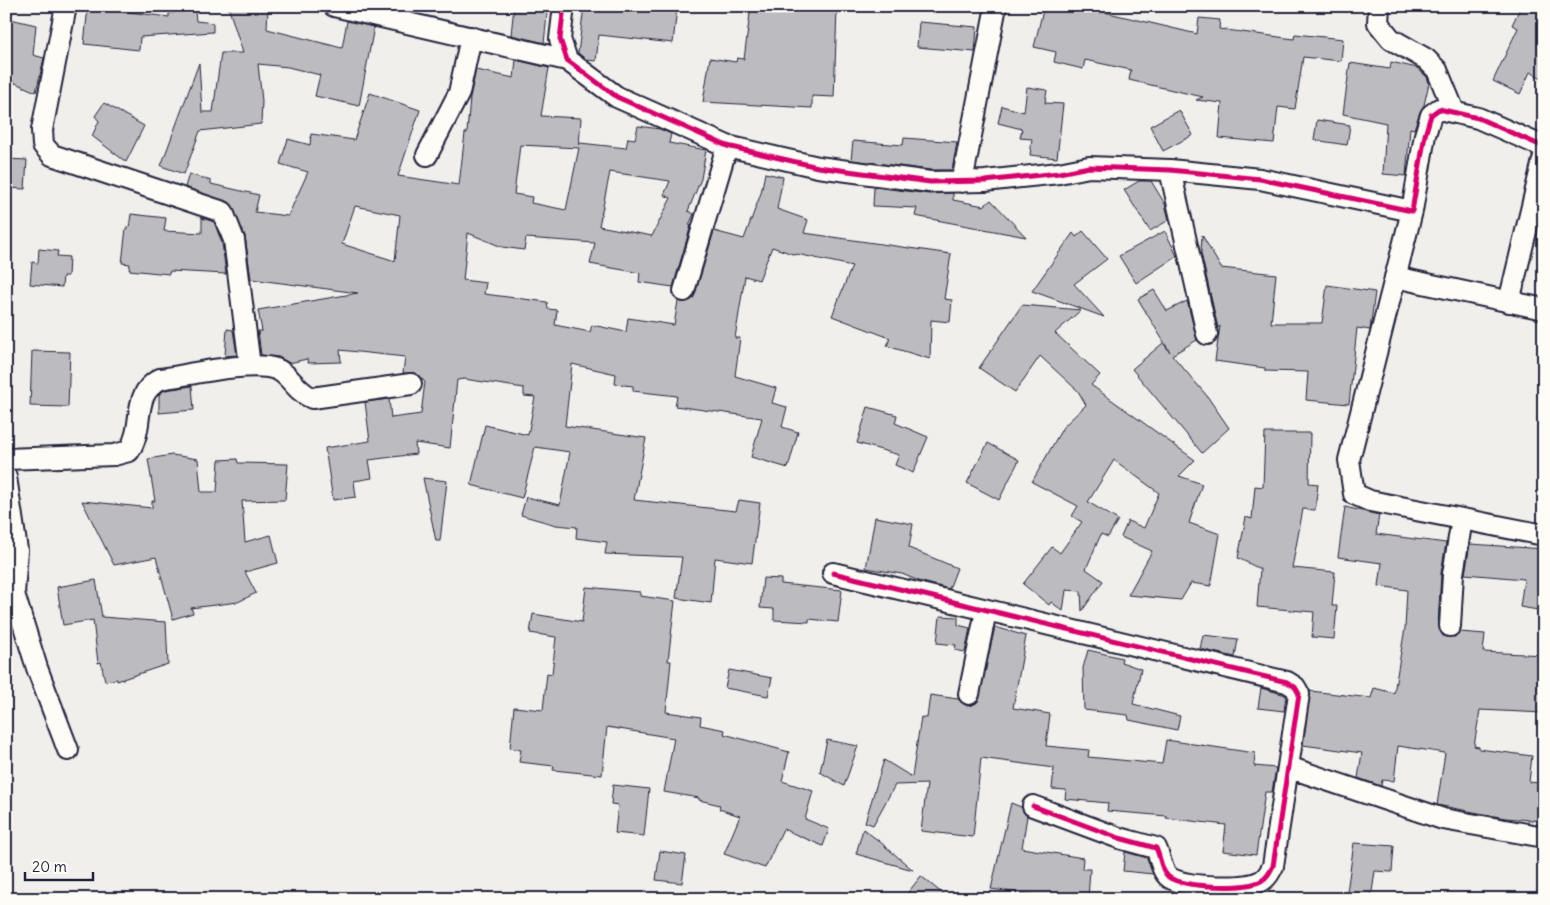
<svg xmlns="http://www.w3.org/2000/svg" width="1550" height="905" font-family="Delius,sans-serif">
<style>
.building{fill:#bcbcc0;stroke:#22223b;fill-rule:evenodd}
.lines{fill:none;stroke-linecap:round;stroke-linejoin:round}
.minor-casing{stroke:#22223b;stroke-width:24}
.minor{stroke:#fdfcf7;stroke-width:20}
.cycleway-casing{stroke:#fdfcf7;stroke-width:8}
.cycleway{stroke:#d6006c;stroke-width:5}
</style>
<rect width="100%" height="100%" fill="#f0efec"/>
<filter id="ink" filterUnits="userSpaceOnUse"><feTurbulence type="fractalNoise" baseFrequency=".02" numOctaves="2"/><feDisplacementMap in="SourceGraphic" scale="10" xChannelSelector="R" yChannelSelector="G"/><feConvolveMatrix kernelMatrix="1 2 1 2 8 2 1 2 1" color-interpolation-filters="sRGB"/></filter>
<g filter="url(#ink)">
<path class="building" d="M 228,6 L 268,6 L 267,29 L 342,48 L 347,21 L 374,27 L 359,106 L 315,96 L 320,75 L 288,67 L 258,64 L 262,101 L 261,124 L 200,131 L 184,174 L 161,166 L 199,63 L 202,112 L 213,112 L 221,53 L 243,53 Z
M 514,6 L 548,6 L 544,43 L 511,35 Z
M 584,6 L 677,8 L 673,43 L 599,35 L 596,61 L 587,60 L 578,53 Z
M 751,6 L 816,6 L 837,9 L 834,97 L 812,96 L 812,108 L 703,102 L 710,58 L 736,62 L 737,58 L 744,59 Z
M 1044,6 L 1079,6 L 1197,34 L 1199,18 L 1220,20 L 1219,29 L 1294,39 L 1295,34 L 1343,39 L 1341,61 L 1303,57 L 1295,109 L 1278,107 L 1274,143 L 1219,138 L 1222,103 L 1196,100 L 1203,97 L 1129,80 L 1131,70 L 1085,60 L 1083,69 L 1054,62 L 1056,52 L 1034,47 Z
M 1521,6 L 1544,6 L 1544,79 L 1530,72 L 1520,94 L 1493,81 L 1518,28 L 1512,25 Z
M 88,7 L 169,17 L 169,13 L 195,11 L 196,21 L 213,23 L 213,32 L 140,37 L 139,50 L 84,44 Z
M 6,18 L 36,25 L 33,55 L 44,58 L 36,92 L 6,79 Z
M 919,22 L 977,27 L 975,52 L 917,47 Z
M 516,60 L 549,68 L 541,116 L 581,118 L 579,145 L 580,143 L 626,148 L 628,138 L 635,139 L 638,126 L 660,129 L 671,134 L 669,143 L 706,150 L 701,179 L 688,211 L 694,214 L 689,225 L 691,225 L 673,287 L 639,282 L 640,273 L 590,264 L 595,243 L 526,238 L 524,250 L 502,247 L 468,233 L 463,280 L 486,283 L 484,294 L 547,302 L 548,309 L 557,310 L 555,325 L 590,332 L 592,325 L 626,332 L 628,318 L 674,325 L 678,301 L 687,302 L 695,294 L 714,231 L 744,239 L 761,193 L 765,173 L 783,177 L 777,209 L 808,220 L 804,233 L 951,254 L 944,299 L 952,300 L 950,322 L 931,320 L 930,359 L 887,346 L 890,338 L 832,316 L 852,266 L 797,254 L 796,255 L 772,247 L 759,280 L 745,276 L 735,338 L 740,338 L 735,376 L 776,388 L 772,403 L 787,407 L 782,427 L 798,432 L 788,468 L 751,457 L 762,418 L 675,406 L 677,396 L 633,391 L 633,386 L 615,384 L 616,374 L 572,364 L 565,426 L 646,438 L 634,500 L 736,511 L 739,500 L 760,503 L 752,563 L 715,558 L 711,603 L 676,598 L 682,557 L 605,554 L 607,542 L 576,538 L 577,527 L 556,525 L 521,515 L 526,497 L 560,505 L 570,452 L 535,447 L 522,498 L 471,485 L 485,425 L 528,435 L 535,397 L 524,396 L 524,388 L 464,379 L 457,380 L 450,448 L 415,443 L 416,454 L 369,460 L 372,478 L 354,481 L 356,497 L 333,500 L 325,448 L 370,441 L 365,402 L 389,399 L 391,418 L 421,414 L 425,382 L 416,373 L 403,373 L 405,357 L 340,350 L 341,362 L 308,363 L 307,359 L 289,363 L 279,357 L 261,355 L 258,331 L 262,331 L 258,310 L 358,293 L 251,279 L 245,236 L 231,204 L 185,187 L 189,174 L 211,181 L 211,184 L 259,195 L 255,212 L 288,216 L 308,172 L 280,164 L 288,139 L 310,145 L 311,134 L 354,140 L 370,93 L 420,110 L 398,176 L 459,185 L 465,133 L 467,133 L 470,97 L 476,70 L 514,78 ZM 520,145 L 579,148 L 566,210 L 531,203 L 532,197 L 514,194 ZM 610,172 L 670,181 L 664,195 L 671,198 L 652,236 L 599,226 ZM 355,206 L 400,215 L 395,261 L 342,244 Z
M 1391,62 L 1417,68 L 1427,77 L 1429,83 L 1424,105 L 1420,112 L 1414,129 L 1410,128 L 1406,176 L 1383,174 L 1386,123 L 1343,114 L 1350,63 L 1390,69 Z
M 1027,87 L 1047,90 L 1045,103 L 1063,104 L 1057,158 L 1030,155 L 1032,139 L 1020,138 L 1022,129 L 998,123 L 1002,106 L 1024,112 Z
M 104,103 L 144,126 L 126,162 L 92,136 L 99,121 L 95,116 Z
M 1179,110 L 1193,135 L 1163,151 L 1150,126 Z
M 1317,120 L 1350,125 L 1347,145 L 1314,140 Z
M 904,138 L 957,142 L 952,170 L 931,170 L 851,160 L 853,141 L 903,145 Z
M 6,159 L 27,160 L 25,189 L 6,188 Z
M 1139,181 L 1151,181 L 1165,204 L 1169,220 L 1150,231 L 1124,190 Z
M 874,187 L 929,194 L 953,193 L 953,200 L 984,206 L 991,200 L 1026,237 L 915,216 L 917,208 L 873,206 Z
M 131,214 L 166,218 L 164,231 L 202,233 L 202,218 L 214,222 L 222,243 L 226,274 L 170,271 L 169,274 L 129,270 L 130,264 L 122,263 L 126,228 L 129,228 Z
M 1083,231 L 1107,259 L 1074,284 L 1104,317 L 1032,291 L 1073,233 L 1076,237 Z
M 1165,231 L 1177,256 L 1136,283 L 1119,256 Z
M 1202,235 L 1221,268 L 1276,274 L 1271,323 L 1322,323 L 1327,285 L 1375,292 L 1370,330 L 1357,328 L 1349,404 L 1306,400 L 1308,372 L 1265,371 L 1265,368 L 1215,361 L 1220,326 L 1218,328 L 1201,253 Z
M 39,249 L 58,251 L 57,256 L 69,257 L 68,276 L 63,276 L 62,287 L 30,284 L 32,262 L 38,263 Z
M 1154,290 L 1167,311 L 1187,301 L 1197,340 L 1172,355 L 1207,396 L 1229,428 L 1202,453 L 1132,369 L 1163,343 L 1170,352 L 1138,299 Z
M 1022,305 L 1081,310 L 1055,333 L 1100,375 L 1091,385 L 1195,460 L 1179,476 L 1202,484 L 1189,523 L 1220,534 L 1211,586 L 1191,583 L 1181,600 L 1128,595 L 1152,551 L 1121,537 L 1128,521 L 1144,528 L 1159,493 L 1114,460 L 1088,502 L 1118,520 L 1108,537 L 1101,534 L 1086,569 L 1103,581 L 1082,611 L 1081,591 L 1066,590 L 1063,611 L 1051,602 L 1049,605 L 1023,584 L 1052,547 L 1060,553 L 1082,522 L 1072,516 L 1078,506 L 1032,482 L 1063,427 L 1086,405 L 1078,391 L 1040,356 L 1015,392 L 979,368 Z
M 227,329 L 233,330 L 237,355 L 225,356 Z
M 32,351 L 70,352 L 68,407 L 30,406 Z
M 192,386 L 194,410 L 159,413 L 159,394 L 165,390 Z
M 868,407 L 897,415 L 895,423 L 928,437 L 913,473 L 895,465 L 899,455 L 857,443 Z
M 1265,433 L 1310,433 L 1309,483 L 1318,484 L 1315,510 L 1303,509 L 1292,568 L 1335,572 L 1332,606 L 1337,606 L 1334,639 L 1312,637 L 1314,612 L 1257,607 L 1260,569 L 1238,558 L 1246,517 L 1252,519 L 1255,486 L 1263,487 Z
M 988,443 L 1019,460 L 999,500 L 967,483 Z
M 172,455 L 198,459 L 201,492 L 217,492 L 219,460 L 237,459 L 238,463 L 288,464 L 285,500 L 242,501 L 245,542 L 271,535 L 278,563 L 245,572 L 256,593 L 238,602 L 191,608 L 193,613 L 173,619 L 156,557 L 114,565 L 82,501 L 152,508 L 152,501 L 155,501 L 148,459 Z
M 423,478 L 447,481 L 440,541 L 436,541 Z
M 1345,507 L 1379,515 L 1376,534 L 1446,543 L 1441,573 L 1438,625 L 1443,636 L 1455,637 L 1460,632 L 1485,634 L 1483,652 L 1544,655 L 1544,713 L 1480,710 L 1474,746 L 1479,747 L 1479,749 L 1532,756 L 1529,782 L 1539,783 L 1538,795 L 1544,796 L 1544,821 L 1505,818 L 1437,805 L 1445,753 L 1398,746 L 1394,781 L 1382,780 L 1381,786 L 1358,778 L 1362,753 L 1303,745 L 1310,691 L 1371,698 L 1374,688 L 1394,693 L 1405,628 L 1407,590 L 1379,586 L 1382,563 L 1338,557 Z
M 875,517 L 913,524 L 909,548 L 957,568 L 949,589 L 919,581 L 902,574 L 866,568 Z
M 1470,544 L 1544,549 L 1544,611 L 1520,607 L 1524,579 L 1465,574 Z
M 763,578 L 781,579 L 781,584 L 842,590 L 838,622 L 809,619 L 809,622 L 774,620 L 774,609 L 760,608 Z
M 96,580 L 102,617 L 166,622 L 168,664 L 117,681 L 117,679 L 105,681 L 101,662 L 98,663 L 93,620 L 63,625 L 57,587 Z
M 586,587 L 640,592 L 640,596 L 675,601 L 668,661 L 671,661 L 666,712 L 701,717 L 700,725 L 725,730 L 724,734 L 789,752 L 782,781 L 813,791 L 805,819 L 829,829 L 823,846 L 783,829 L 765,868 L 724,854 L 740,816 L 719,809 L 720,805 L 699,800 L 699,798 L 664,792 L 674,738 L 607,727 L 602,775 L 553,770 L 554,766 L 519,762 L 521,750 L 510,748 L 514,707 L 543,710 L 547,673 L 552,674 L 556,637 L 530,633 L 533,614 L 582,622 Z
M 940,616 L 958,617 L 958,625 L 970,628 L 965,652 L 955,650 L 956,645 L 937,643 Z
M 995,627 L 1026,636 L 1013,708 L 1050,714 L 1046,746 L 1089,750 L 1088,757 L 1162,764 L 1166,740 L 1255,753 L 1254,766 L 1276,768 L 1272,792 L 1265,792 L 1256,855 L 1223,851 L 1226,825 L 1166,818 L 1167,816 L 1107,811 L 1108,803 L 1065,799 L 1066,790 L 1052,789 L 1054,768 L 981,758 L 973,837 L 921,831 L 927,784 L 895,785 L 873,825 L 865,822 L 884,760 L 912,777 L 921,717 L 927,718 L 930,695 L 958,699 L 967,706 L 978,701 Z
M 1203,635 L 1238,639 L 1235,657 L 1200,649 Z
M 1088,650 L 1122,658 L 1121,662 L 1141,669 L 1133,704 L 1180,716 L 1177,730 L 1129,720 L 1128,715 L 1084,710 L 1083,668 Z
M 729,670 L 772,678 L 768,696 L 725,688 Z
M 1261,688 L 1286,695 L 1284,711 L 1258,708 Z
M 827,740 L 858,746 L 844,786 L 820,772 Z
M 613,785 L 649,789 L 644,836 L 615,833 L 618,805 L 611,804 Z
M 1011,803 L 1021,807 L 1027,816 L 1022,848 L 1083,858 L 1082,869 L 1090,869 L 1088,899 L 1040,899 L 1040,896 L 991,889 Z
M 863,829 L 879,841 L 913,870 L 856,854 Z
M 1354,843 L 1394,846 L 1392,872 L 1375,871 L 1371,899 L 1346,899 Z
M 660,851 L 686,855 L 682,883 L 656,880 Z
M 1125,852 L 1147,858 L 1153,874 L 1123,871 Z
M 921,876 L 949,899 L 903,899 Z"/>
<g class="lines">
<defs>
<path id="minor" d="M 66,6 L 42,130 L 43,145 L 52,155 L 223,212 L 234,240 L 250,366
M 334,6 L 567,60
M 564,6 L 560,39 L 567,60 L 617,97 L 727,146 L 818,167 L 930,182 L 985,181 L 1059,173 L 1089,167 L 1170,170 L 1260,179 L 1412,211 L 1425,135 L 1431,115 L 1439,109 L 1478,118 L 1544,147
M 1379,6 L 1378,23 L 1391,39 L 1426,59 L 1437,70 L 1454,111
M 427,155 L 459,93 L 471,37
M 1170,170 L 1207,334
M 962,182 L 996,6
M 1412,211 L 1349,460 L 1354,494 L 1370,501 L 1544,535
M 1395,277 L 1544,309
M 684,291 L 727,146
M 1509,302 L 1544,156
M 6,459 L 114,455 L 129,451 C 146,424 130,396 160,379 C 189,375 251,360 276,369 C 290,374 295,391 312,398 L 411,384
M 6,477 L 17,550 L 14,594 L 37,668 L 68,750
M 833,573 L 1287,682 L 1295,687 L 1299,694 L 1273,866 C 1270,872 1267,878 1261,881 C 1244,890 1189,887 1172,879 C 1161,874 1161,858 1156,848 L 1119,838 L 1033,806
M 1450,626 L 1453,574 L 1462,519
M 969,694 L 986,611
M 1288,767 L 1443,819 L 1544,837"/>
</defs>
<use href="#minor" class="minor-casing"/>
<use href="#minor" class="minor"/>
<defs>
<path id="cycleway" d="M 564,6 L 560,39 L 567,60 L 617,97 L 727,146 L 818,167 L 930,182 L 985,181 L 1059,173 L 1089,167 L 1170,170 L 1260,179 L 1412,211 L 1425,135 L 1431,115 L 1439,109 L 1478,118 L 1544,147
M 833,573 L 1287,682 L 1295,687 L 1299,694 L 1273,866 C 1270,872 1267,878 1261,881 C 1244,890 1189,887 1172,879 C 1161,874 1161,858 1156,848 L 1119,838 L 1033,806"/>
</defs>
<use href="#cycleway" class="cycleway-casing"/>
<use href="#cycleway" class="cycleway"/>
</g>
</g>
<rect width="1550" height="905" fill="none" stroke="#fdfcf7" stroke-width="25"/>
<rect x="12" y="12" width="1525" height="880" fill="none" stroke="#22223b" stroke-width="2" filter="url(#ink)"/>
<path d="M25 872v8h68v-8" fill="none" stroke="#22223b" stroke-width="2.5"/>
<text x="32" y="872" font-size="15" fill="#22223b" stroke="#fdfcf7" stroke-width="4" paint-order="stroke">20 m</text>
</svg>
